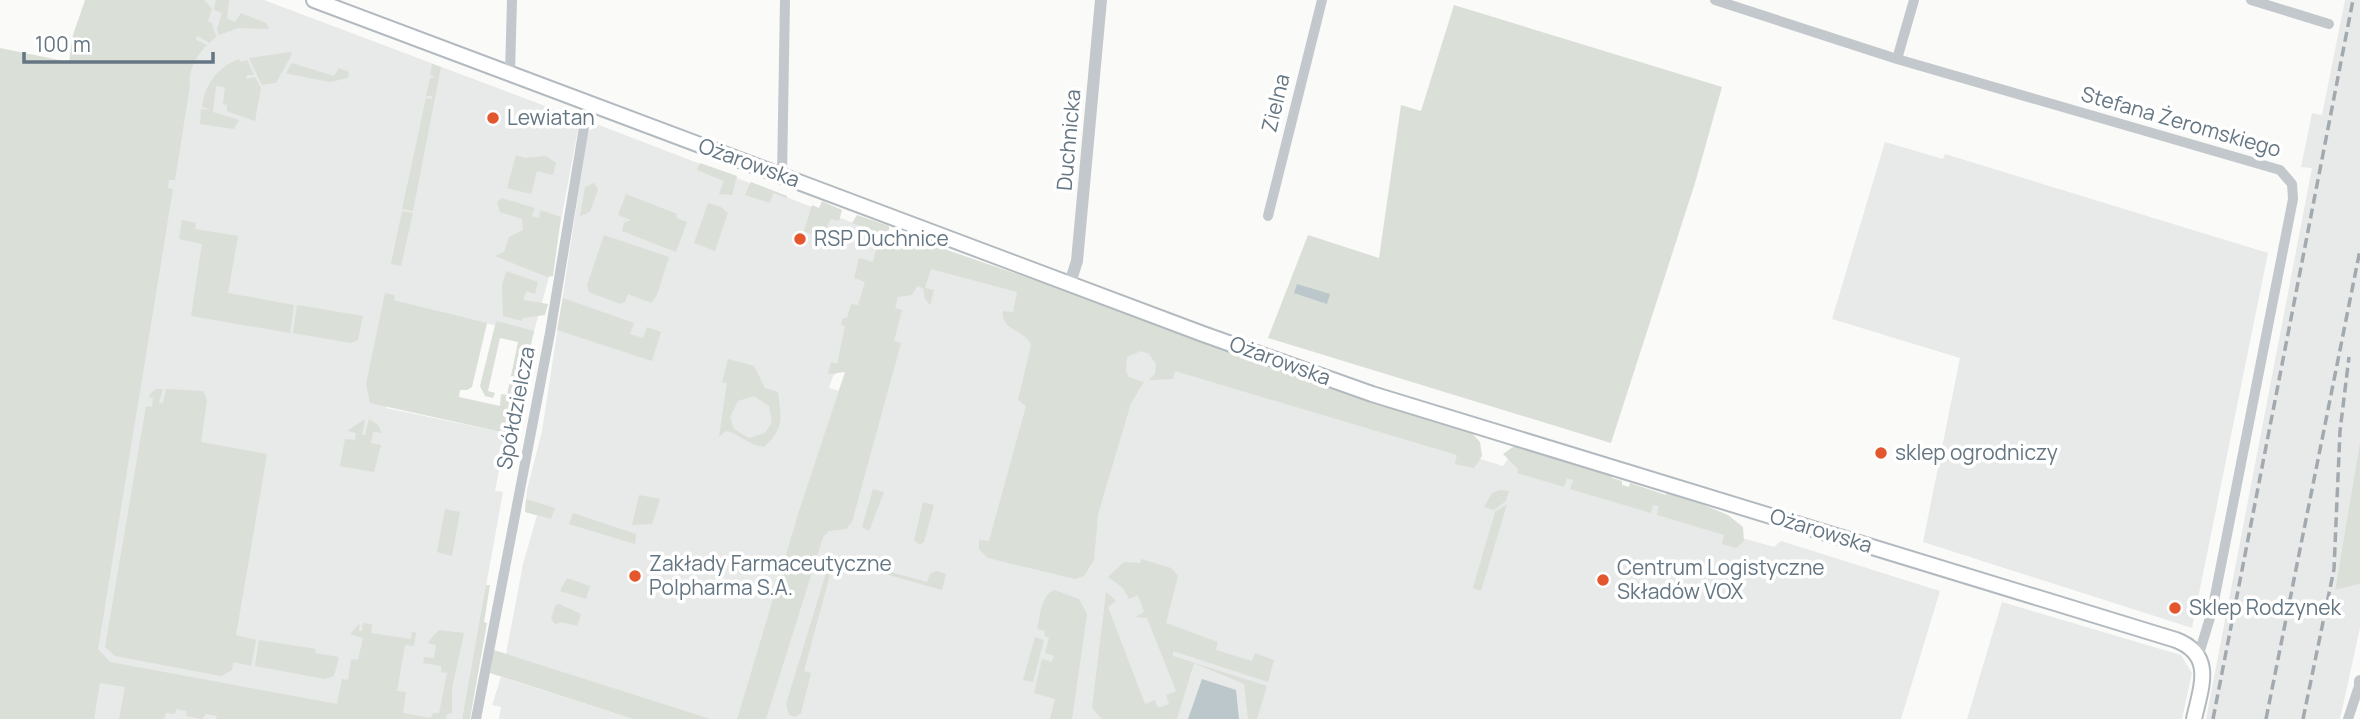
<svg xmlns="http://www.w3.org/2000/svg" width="2360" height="719" font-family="Manrope,sans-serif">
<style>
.built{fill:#e8e9e9}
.green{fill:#dadfd7;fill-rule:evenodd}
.water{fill:#bbc7cb}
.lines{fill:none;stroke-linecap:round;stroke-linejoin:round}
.secondary-casing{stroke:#b3babf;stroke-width:18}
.minor{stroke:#c3c8cc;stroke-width:10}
.tertiary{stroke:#c3c8cc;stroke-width:12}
.secondary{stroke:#fff;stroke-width:14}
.rail{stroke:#a2aab0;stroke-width:3.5;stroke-dasharray:10 5;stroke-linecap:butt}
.poi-dot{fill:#e4572e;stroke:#fff;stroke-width:2.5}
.labels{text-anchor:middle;stroke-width:7;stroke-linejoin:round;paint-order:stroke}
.street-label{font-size:21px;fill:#657683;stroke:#fff}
.poi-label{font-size:21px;fill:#657683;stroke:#fff;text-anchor:start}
</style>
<rect width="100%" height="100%" fill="#fafaf8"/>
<path class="built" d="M 198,0 L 264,0 L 580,119 L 553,263 L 533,335 L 394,300 L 386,408 L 506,433 L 495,491 L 503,492 L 462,719 L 84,719 L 145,312 Z
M 2345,0 L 2360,0 L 2360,442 L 2335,590 L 2360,584 L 2360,628 L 2340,719 L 2206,719 L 2312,168 L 2301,167 L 2312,113 L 2322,115 Z
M 599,125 L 887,236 L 845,372 L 840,371 L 833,376 L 829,388 L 839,391 L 800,507 L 737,719 L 711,719 L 506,654 L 523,564 L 537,515 L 525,512 L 527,490 L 542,431 L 588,131 Z
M 1885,142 L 1943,159 L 1945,154 L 2268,253 L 2192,628 L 1923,542 L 1960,358 L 1832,319 Z
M 902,244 L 1474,457 L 1503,466 L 1510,456 L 1736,526 L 1739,537 L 1774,547 L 1781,541 L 1940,591 L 1901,719 L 756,719 Z
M 2002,602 L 2181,655 L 2192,673 L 2182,719 L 1967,719 Z
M 501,677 L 633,719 L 499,719 L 501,707 L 492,705 Z"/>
<path class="green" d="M 85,0 L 204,0 L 212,9 L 208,21 L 212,23 L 216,37 L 209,43 L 198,36 L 195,39 L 207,45 C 197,55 187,71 190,86 L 175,180 L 169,180 L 168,188 L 173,189 L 98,649 L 110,662 L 337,704 L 342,679 L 348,680 L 351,659 L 358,660 L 363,638 L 350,634 L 360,623 L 359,631 L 362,631 L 363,623 L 372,624 L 371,633 L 411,639 L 412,631 L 416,633 L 414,646 L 405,645 L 397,691 L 406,692 L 403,713 L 431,718 L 433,713 L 439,713 L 447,673 L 441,672 L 441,666 L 423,663 L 424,657 L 434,658 L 436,645 L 427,643 L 439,630 L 464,633 L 452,688 L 452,713 L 447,714 L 446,719 L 216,719 L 217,716 L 206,714 L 202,719 L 186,716 L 187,711 L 176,709 L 175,714 L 166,713 L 164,719 L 119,719 L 125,687 L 100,683 L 94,719 L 0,719 L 0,48 L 69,62 L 73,35 Z
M 216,0 L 229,0 L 227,19 L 235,22 L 241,13 L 266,23 L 269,29 L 238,28 L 219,35 L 217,29 L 222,13 L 214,10 Z
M 1454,5 L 1722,87 L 1695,183 L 1611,443 L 1268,338 L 1308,235 L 1379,258 L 1401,105 L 1421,111 Z
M 290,52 L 292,54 L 276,83 L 262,85 L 249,58 Z
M 239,59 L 240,62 L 247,60 L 254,75 L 247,75 L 246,79 L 255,77 L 261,88 L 255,121 L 227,111 L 227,105 L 223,104 L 225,87 L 216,86 L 213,112 L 239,120 L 234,129 L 200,124 L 201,109 L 211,110 L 202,107 C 205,84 217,68 239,59 Z
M 292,63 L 334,76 L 339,68 L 349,72 L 348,78 L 330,82 L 289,74 L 286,73 Z
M 432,64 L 441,67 L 413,211 L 402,209 L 426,98 L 432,99 L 432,96 L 426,96 L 430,78 L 435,77 L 430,75 Z
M 516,155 L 525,158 L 546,156 L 556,163 L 553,175 L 537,171 L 531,194 L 507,188 Z
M 700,163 L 737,176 L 732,195 L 719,194 L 724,181 L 697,170 Z
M 751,182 L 787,196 L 787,198 L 773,193 L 770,203 L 745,195 Z
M 594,183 L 598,189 L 590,212 L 580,216 L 585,187 Z
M 626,194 L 677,214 L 676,218 L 687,222 L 676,252 L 622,231 L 624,223 L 631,220 L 618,215 Z
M 501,198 L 535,208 L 532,216 L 539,218 L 540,210 L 561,217 L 553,276 L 547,277 L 495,256 L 504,252 L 509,237 L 523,230 L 522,219 L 500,212 L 497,202 Z
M 822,201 L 842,210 L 839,221 L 830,219 L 823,239 L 804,231 L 812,205 L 819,208 Z
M 708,203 L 721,207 L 728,213 L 715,251 L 694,243 Z
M 402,211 L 413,213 L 401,266 L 391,264 Z
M 857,215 L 889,226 L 889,233 L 903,239 L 920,235 L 947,250 L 1467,428 L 1480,442 L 1482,456 L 1474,468 L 1455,464 L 1457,455 L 1175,371 L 1173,379 L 1149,380 L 1155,374 L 1156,364 L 1149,354 L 1141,351 L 1127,357 L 1126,371 L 1129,377 L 1144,382 L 1131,403 L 1098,514 L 1094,560 L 1084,576 L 1075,579 L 988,558 L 979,549 L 979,540 L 989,541 L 1026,406 L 1018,400 L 1031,345 C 1024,329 1000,330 1003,311 L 1013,312 L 1017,292 L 931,269 L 925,288 L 934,290 L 930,305 L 925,299 L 923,288 L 917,286 L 912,295 L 898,297 L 895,308 L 902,310 L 894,341 L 901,343 L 852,522 L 846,529 L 829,531 L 823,537 L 766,719 L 737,719 L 800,507 L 845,372 L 828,374 L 831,362 L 837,364 L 845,326 L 841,325 L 843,318 L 847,318 L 851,304 L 858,305 L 865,282 L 854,278 L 859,258 L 873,262 L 880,234 L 852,223 Z
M 182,220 L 196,223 L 195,229 L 238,236 L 228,293 L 294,305 L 290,333 L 191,316 L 202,244 L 179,239 Z
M 604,235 L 669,257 L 657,295 L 651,303 L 628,294 L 625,302 L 620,304 L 589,292 L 587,285 Z
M 506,271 L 538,282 L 535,294 L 526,291 L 523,300 L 548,304 L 545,315 L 523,318 L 522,321 L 503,316 L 502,286 Z
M 385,293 L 395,295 L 394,300 L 487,323 L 472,387 L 467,390 L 460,390 L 459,397 L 500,406 L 501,394 L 507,395 L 518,342 L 500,338 L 488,391 L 495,393 L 493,398 L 485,396 L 480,386 L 495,325 L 497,321 L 534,331 L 512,430 L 506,433 L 370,403 L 366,384 Z
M 563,298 L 634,323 L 630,334 L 643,338 L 647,327 L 661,332 L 652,361 L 557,330 Z
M 297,305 L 363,316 L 358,340 L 351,343 L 293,333 Z
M 728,359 L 754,366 L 765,388 L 778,392 C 781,418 785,428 764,447 C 747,445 739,433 726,431 L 719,437 L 727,383 L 722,382 ZM 754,396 L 769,406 L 772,422 L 765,433 L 749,438 L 734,429 L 730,417 L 738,401 Z
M 155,389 L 163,389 L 159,402 L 163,403 L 166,389 L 203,391 L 207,400 L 201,442 L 267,454 L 236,635 L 256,640 L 251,666 L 233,662 L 232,670 L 221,676 L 115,656 L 105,647 L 146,406 L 152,407 L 153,398 L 148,397 Z
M 365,419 L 362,435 L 365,435 L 369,419 L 378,425 L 382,433 L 373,432 L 371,443 L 381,445 L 374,472 L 340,466 L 345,439 L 355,440 L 356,433 L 347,431 Z
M 2360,442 L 2360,584 L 2335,590 Z
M 1522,446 L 1613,473 L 1612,478 L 1622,481 L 1622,485 L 1629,487 L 1630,483 L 1666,495 L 1668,490 L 1728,515 L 1743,527 L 1744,541 L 1736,548 L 1722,544 L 1724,535 L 1657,515 L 1659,506 L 1653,505 L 1651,513 L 1570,489 L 1573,480 L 1567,478 L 1564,487 L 1517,473 L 1518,469 L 1503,454 L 1513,447 Z
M 873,489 L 884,492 L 869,531 L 862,527 Z
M 1500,490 L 1509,491 L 1506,501 L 1494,510 L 1484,507 L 1492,493 Z
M 639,495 L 660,499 L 652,524 L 632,525 Z
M 526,499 L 555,508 L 551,519 L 525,512 Z
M 923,502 L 934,505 L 924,542 L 920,545 L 914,540 Z
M 1507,504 L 1481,591 L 1473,588 L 1495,512 Z
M 445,509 L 460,512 L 452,556 L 437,552 Z
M 573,513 L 636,534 L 635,544 L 569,524 Z
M 1141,559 L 1171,568 L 1178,576 L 1166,623 L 1218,642 L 1216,650 L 1252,661 L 1255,653 L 1274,660 L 1268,682 L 1173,651 L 1173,656 L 1267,686 L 1257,719 L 1248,719 L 1244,684 L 1194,663 L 1177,719 L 1102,719 L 1092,708 L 1106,592 L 1116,601 L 1108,607 L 1145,704 L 1155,700 L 1158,708 L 1169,704 L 1166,695 L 1176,691 L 1147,618 L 1135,617 L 1144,612 L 1138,595 L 1129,599 L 1123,588 L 1108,577 L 1124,562 L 1140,563 Z
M 830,560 L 834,560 L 804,671 L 811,673 L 801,713 L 795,717 L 789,715 L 786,704 Z
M 865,565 L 927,582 L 930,574 L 936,571 L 946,574 L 942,590 L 864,568 Z
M 567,578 L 590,586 L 586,599 L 560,591 Z
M 486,585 L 490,585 L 484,622 L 487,623 L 470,719 L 462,719 Z
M 1054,590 L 1079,599 L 1087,614 L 1072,719 L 1050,719 L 1055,699 L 1034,693 L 1042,659 L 1052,662 L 1054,656 L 1045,653 L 1049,638 L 1044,636 L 1045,631 L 1037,629 C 1040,616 1041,596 1054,590 Z
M 559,604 L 581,614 L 577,626 L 562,622 L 555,624 L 551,619 L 555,606 Z
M 1035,637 L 1044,640 L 1033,682 L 1023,680 Z
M 259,640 L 316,649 L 315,653 L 339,657 L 334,676 L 325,679 L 255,666 Z
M 494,650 L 711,719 L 633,719 L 490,673 Z"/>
<path class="water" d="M 1297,284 L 1330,294 L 1327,304 L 1294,293 Z
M 1202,679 L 1236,690 L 1239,719 L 1188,719 Z"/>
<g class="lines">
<defs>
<path id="secondary" d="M 314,0 L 1203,334 L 1372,394 L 2176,640 C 2215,655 2201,687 2194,719"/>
</defs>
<use href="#secondary" class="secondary-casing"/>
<path class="minor" d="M 1715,0 L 1897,59 L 2280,170 L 2292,184 L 2293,199 L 2212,611 L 2199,654
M 2251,0 L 2329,24
M 1897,59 L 1914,0
M 510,73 L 512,0
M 782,176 L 785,0
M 1268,216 L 1322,0
M 476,719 L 550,333 L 588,103
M 2348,719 L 2358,689"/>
<path class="tertiary" d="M 1070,283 L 1077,261 L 1101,0
M 2360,681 L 2360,690"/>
<use href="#secondary" class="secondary"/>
<path class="rail" d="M 2213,719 L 2353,0
M 2266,719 L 2360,250
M 2303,719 L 2334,569 L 2340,431 L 2349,357"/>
</g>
<g class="poi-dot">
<circle cx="493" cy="118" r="7"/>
<circle cx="800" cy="239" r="7"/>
<circle cx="1881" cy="453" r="7"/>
<circle cx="635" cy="576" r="7"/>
<circle cx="1603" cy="580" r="7"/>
<circle cx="2175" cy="608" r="7"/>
</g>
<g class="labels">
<g class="street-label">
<text transform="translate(1276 103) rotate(-76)" y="7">Zielna</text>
<text transform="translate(2181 122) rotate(16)" y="7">Stefana Żeromskiego</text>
<text transform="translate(1069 140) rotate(-85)" y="7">Duchnicka</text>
<text transform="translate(749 163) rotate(20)" y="7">Ożarowska</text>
<text transform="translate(1280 361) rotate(20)" y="7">Ożarowska</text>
<text transform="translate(516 408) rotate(-79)" y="7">Spółdzielcza</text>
<text transform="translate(1821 531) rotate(17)" y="7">Ożarowska</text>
</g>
<g class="poi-label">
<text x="507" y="125">Lewiatan</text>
<text x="814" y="246">RSP Duchnice</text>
<text x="1895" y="460">sklep ogrodniczy</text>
<text x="649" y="571">Zakłady Farmaceutyczne<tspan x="649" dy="24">Polpharma S.A.</tspan></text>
<text x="1617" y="575">Centrum Logistyczne<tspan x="1617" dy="24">Składów VOX</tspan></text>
<text x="2189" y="615">Sklep Rodzynek</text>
</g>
</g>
<path d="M24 52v10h189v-10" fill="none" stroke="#657683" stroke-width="3.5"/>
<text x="35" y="52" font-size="21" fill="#657683" stroke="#ffffff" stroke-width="5" paint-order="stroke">100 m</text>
</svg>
